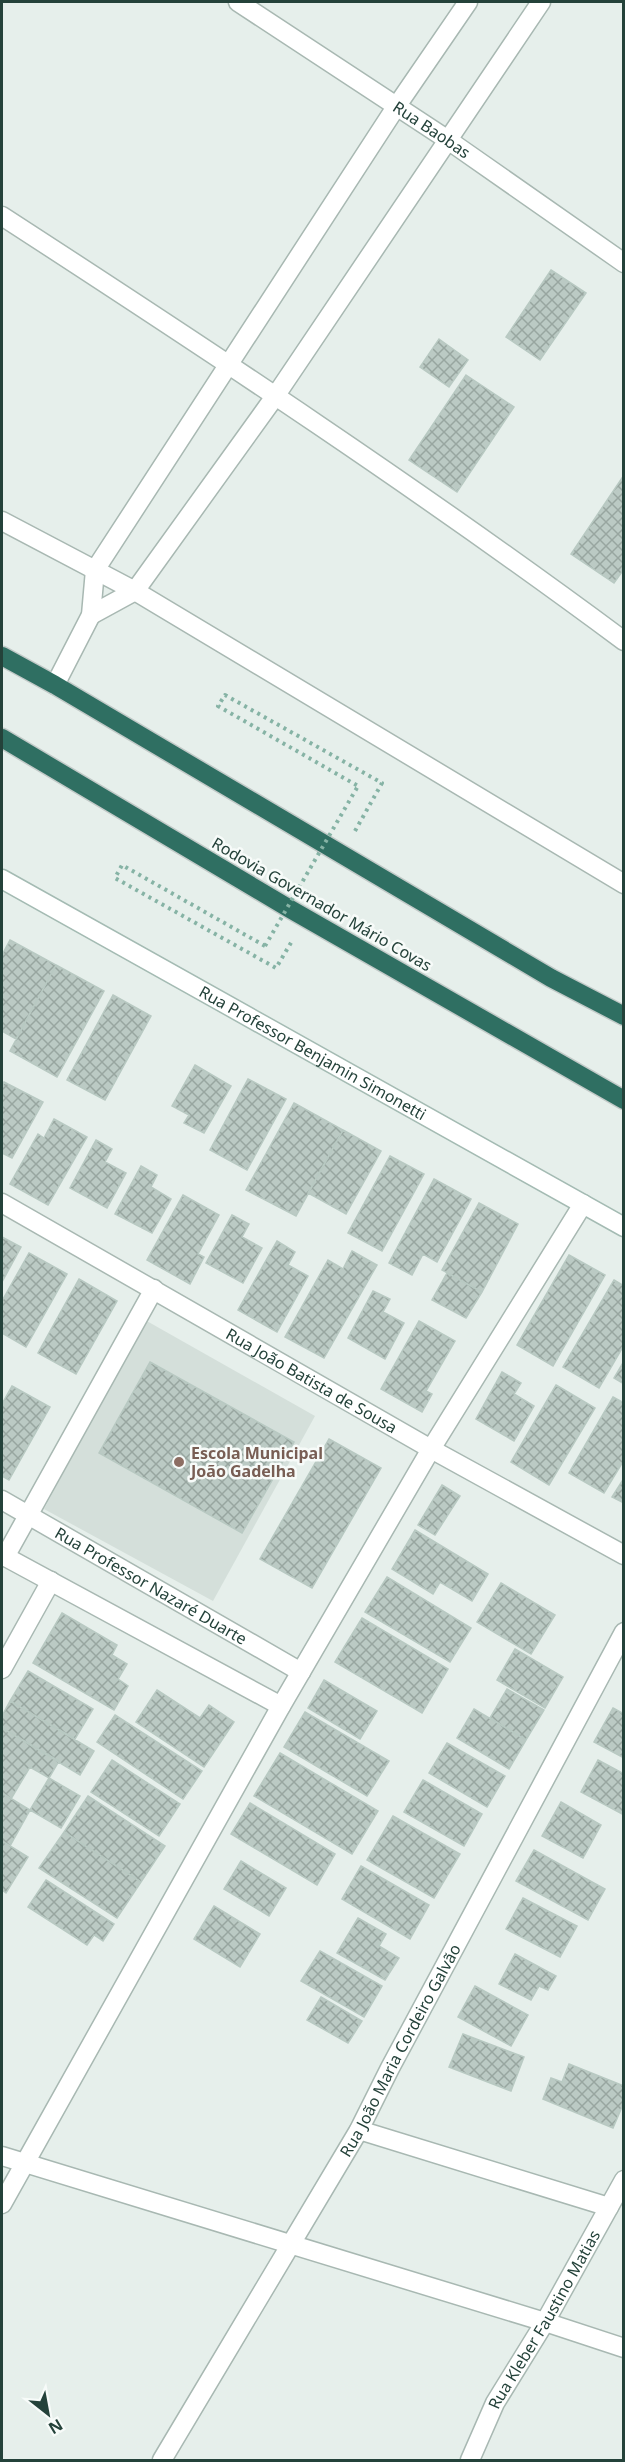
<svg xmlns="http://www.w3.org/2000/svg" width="625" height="2462" font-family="'Noto Sans',sans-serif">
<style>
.built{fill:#d4dfda}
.building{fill:url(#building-cross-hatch);stroke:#b8c9c2;stroke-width:1.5}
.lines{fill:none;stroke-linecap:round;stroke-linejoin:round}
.street-casing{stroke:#a8b8b2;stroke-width:21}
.secondary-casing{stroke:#a4bbb3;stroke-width:21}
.highway-casing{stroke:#c2cac8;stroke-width:21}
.path{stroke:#86b3a5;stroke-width:4;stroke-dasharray:3 4.5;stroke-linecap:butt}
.street{stroke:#fff;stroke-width:18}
.secondary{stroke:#fff;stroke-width:18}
.highway{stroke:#2f6f62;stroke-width:18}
.path-bridge{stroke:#86b3a5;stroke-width:4;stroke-dasharray:3 4.5;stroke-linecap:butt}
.education-dot{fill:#8d6e63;stroke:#f7fbf9;stroke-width:2}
.labels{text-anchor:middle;stroke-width:5;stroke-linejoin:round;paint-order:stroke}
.street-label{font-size:16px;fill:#24423a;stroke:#f7fbf9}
.education-label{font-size:16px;font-weight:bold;fill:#785e54;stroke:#f7fbf9;text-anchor:start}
</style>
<defs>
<pattern id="building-cross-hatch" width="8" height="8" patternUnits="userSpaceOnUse" patternTransform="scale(1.5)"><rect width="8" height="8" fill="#bbcac4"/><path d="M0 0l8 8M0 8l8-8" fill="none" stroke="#98a6a0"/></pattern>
</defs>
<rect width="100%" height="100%" fill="#e6efeb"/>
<path class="built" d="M 145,1320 L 315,1416 L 213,1601 L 44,1509 Z"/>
<path class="building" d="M 551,270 L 586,293 L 540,360 L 506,337 Z
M 439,339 L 468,360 L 449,387 L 420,367 Z
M 466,375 L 514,407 L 457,492 L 409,460 Z
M 624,475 L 624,569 L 614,583 L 571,554 Z
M 10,940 L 56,965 L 16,1039 L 2,1031 L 2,955 Z
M 56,965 L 104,991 L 57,1077 L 10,1051 Z
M 113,995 L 151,1016 L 105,1100 L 67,1080 Z
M 195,1065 L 231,1086 L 204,1133 L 184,1123 L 189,1115 L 172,1106 Z
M 248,1079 L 286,1099 L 247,1170 L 210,1150 Z
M 4,1082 L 43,1102 L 12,1158 L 2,1153 L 2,1087 Z
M 294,1103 L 343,1130 L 296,1216 L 246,1190 Z
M 54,1119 L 87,1137 L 48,1205 L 10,1184 L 38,1134 L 44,1138 Z
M 343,1130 L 381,1151 L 346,1214 L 308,1193 Z
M 96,1140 L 112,1149 L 105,1162 L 126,1173 L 107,1208 L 70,1188 Z
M 390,1156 L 424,1174 L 382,1251 L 348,1233 Z
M 141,1166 L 157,1175 L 151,1187 L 171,1199 L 152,1233 L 115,1214 Z
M 434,1179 L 471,1199 L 437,1262 L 423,1254 L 412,1275 L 389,1263 Z
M 183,1195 L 219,1215 L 198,1254 L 204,1257 L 190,1284 L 147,1260 Z
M 479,1203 L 518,1224 L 482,1292 L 442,1270 Z
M 232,1215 L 249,1224 L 242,1237 L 262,1248 L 243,1283 L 206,1263 Z
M 2,1237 L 21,1247 L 2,1282 Z
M 277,1241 L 295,1252 L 288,1265 L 308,1276 L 277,1332 L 238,1310 Z
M 352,1251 L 377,1265 L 324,1358 L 285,1337 L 328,1260 L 343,1269 Z
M 29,1253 L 67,1274 L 26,1347 L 2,1333 L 2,1301 Z
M 569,1255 L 605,1275 L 553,1366 L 517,1345 Z
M 447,1273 L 482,1292 L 466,1318 L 432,1300 Z
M 79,1279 L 117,1301 L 76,1374 L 38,1353 Z
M 614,1280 L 624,1286 L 624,1345 L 599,1388 L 563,1367 Z
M 373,1291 L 390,1299 L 383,1312 L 404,1323 L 385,1359 L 348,1338 Z
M 419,1321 L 455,1341 L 426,1391 L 432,1394 L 422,1412 L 381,1389 Z
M 624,1361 L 624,1384 L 614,1378 Z
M 150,1362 L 294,1442 L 242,1533 L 99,1453 Z
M 502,1372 L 521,1383 L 514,1394 L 534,1406 L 514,1441 L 476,1419 Z
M 556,1385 L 595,1408 L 549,1485 L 511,1462 Z
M 12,1386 L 50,1407 L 9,1480 L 2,1476 L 2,1404 Z
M 613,1397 L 624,1403 L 624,1460 L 604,1493 L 569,1473 Z
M 329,1439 L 381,1468 L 312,1588 L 260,1559 Z
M 624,1478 L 624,1503 L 612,1497 Z
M 442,1485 L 460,1496 L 435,1535 L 418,1525 Z
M 415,1530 L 488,1574 L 472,1601 L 440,1582 L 433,1594 L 392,1569 Z
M 387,1577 L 471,1628 L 450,1662 L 365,1612 Z
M 501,1583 L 555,1615 L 531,1654 L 477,1622 Z
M 62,1613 L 117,1645 L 112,1655 L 127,1664 L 118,1679 L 128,1686 L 114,1710 L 33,1663 Z
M 362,1618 L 448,1669 L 422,1713 L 335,1662 Z
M 515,1649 L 563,1677 L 545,1708 L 497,1680 Z
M 28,1671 L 93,1709 L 75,1739 L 10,1701 Z
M 324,1680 L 377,1711 L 360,1739 L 308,1708 Z
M 507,1689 L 544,1710 L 526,1740 L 490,1718 Z
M 157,1690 L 200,1718 L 209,1705 L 234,1722 L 204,1767 L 136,1722 Z
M 10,1701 L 94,1751 L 80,1775 L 2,1728 L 2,1716 Z
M 613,1708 L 624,1714 L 624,1758 L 594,1742 Z
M 474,1709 L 526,1740 L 509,1769 L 457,1738 Z
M 305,1712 L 389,1761 L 367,1796 L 284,1747 Z
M 115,1715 L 202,1771 L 183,1799 L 97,1742 Z
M 2,1728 L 59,1761 L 49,1778 L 30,1767 L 11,1799 L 2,1793 Z
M 447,1743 L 505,1776 L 487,1807 L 429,1773 Z
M 280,1753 L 378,1811 L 352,1854 L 254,1796 Z
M 112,1760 L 180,1804 L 159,1836 L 91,1792 Z
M 598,1760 L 624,1774 L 624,1815 L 581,1792 Z
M 49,1778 L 80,1796 L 61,1828 L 30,1810 Z
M 423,1780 L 482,1814 L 464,1846 L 404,1812 Z
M 2,1793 L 30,1810 L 10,1846 L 2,1841 Z
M 88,1796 L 165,1846 L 141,1882 L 64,1832 Z
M 561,1802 L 601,1825 L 583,1858 L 542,1836 Z
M 250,1803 L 335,1854 L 317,1885 L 231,1834 Z
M 393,1816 L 460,1854 L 434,1898 L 367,1860 Z
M 64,1832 L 141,1882 L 117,1918 L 39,1868 Z
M 2,1841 L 28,1857 L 6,1893 L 2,1890 Z
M 534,1850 L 605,1889 L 588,1920 L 516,1881 Z
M 241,1861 L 286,1888 L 269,1916 L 224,1889 Z
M 361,1866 L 429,1905 L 410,1939 L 342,1899 Z
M 46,1880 L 114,1924 L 103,1941 L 94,1935 L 87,1945 L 28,1907 Z
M 523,1898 L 577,1926 L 560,1957 L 506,1929 Z
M 214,1906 L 260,1934 L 240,1967 L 194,1939 Z
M 358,1918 L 386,1934 L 379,1946 L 399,1958 L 385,1980 L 337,1953 Z
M 320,1951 L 382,1986 L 364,2017 L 301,1981 Z
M 515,1954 L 556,1976 L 548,1990 L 539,1986 L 531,2000 L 499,1984 Z
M 475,1986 L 528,2015 L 511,2046 L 458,2017 Z
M 321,1997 L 362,2021 L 348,2043 L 307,2020 Z
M 463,2034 L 524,2057 L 511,2091 L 449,2067 Z
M 569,2064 L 624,2086 L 624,2102 L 613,2128 L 543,2099 L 551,2078 L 562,2082 Z"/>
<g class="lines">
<defs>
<g id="street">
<path id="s1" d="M 238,2 L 448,140 L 624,263"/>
<path d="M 2,216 C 213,353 422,491 624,641"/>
<path d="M 2,521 L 135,591 L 624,884"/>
<path d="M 91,615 L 135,591 L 276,395 L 541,2"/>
<path d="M 55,685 L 91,615 L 95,570 L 396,107 L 468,2"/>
<path id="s2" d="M 2,1203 L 431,1449 L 624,1555"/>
<path id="s3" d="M 2,1500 L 301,1672"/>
<path d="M 2,1555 L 281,1706"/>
<path d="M 5,1557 L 154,1289"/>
<path d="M 2,1669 L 51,1581"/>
<path d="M 359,2130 L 609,2207"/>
<path d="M 2,2156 L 545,2322 L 624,2348"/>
<path d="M 2,2204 L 281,1706 L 431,1449 L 583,1204"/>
<path id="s4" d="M 162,2460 L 359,2130 L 390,2068 L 624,1632"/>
<path id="s5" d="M 470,2460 L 495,2403 L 545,2322 L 624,2180"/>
</g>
<g id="secondary">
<path id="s6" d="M 2,879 L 624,1227"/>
</g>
<path id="highway" d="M 2,656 L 55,685 L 551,978 L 624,1016
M 2,738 L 290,909 L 624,1100"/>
</defs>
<use href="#street" class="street-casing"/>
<use href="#secondary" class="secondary-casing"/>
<use href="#highway" class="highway-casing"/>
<path class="path" d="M 355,831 L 382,783 L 225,695 L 218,706 L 358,786
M 265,946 L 122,865 L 115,878 L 276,968 L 292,941"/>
<use href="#street" class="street"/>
<use href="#secondary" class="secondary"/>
<use href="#highway" class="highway"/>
<path class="path-bridge" d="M 265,946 L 358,786"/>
</g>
<circle class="education-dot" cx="179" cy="1462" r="6"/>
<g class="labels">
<g class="street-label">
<text dy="6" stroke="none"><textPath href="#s1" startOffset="232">Rua Baobas</textPath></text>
<text transform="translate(322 904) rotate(30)" y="6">Rodovia Governador Mário Covas</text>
<text dy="6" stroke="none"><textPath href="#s6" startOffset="356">Rua Professor Benjamin Simonetti</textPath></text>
<text dy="6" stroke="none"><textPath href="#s2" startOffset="357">Rua João Batista de Sousa</textPath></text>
<text dy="6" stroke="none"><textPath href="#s3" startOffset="172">Rua Professor Nazaré Duarte</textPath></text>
<text dy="6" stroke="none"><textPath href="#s4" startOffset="474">Rua João Maria Cordeiro Galvão</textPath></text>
<text dy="6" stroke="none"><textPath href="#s5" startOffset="159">Rua Kleber Faustino Matias</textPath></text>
</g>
<g class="education-label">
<text x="191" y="1459">Escola Municipal<tspan x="191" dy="18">João Gadelha</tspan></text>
</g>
</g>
<rect width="625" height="2462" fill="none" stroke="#24423a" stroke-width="6"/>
<g transform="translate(48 2414) rotate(149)" stroke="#f7fbf9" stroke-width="4.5" paint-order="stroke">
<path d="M0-4.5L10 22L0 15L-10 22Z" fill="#24423a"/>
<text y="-9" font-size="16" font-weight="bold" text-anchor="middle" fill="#24423a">N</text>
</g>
</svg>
